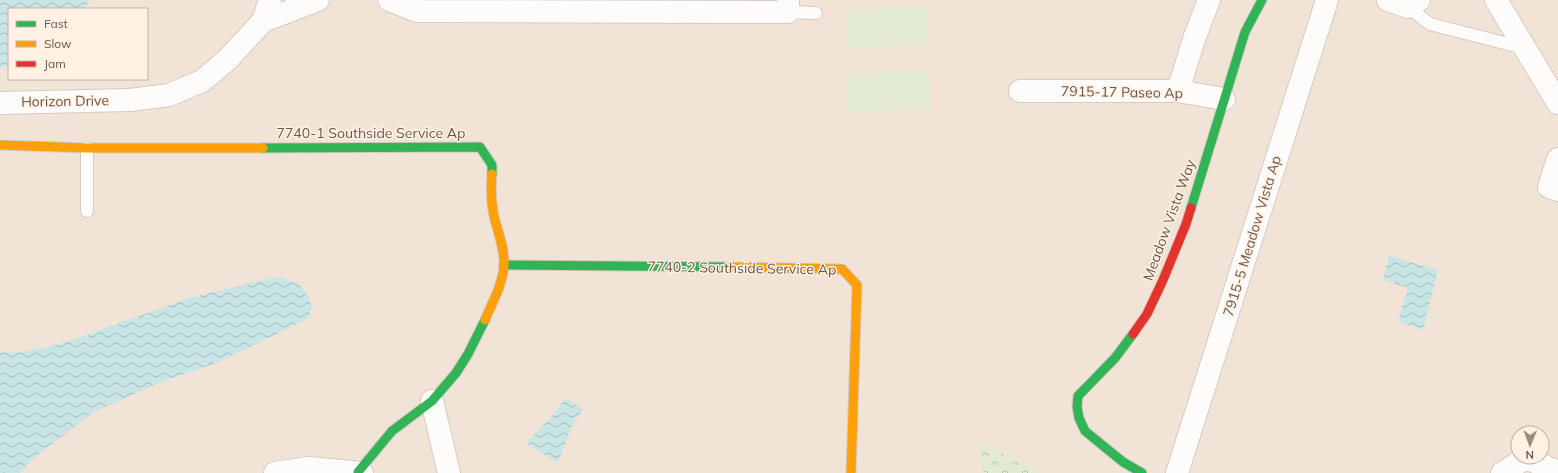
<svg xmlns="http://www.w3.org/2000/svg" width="1558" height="473" font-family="Mulish,sans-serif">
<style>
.residential{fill:#f1e3d6;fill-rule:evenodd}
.forest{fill:url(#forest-crowns)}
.garden{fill:#e2ebd1}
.water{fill:url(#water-waves)}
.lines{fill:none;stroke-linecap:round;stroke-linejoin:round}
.lane-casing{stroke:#d6cbc4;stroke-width:14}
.street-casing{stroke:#d6cbc4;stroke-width:24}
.fast-casing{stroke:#d5cac3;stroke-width:11}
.slow-casing{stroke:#d5cac3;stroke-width:11}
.jam-casing{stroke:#d5cac3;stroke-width:11}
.lane{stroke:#fefcfb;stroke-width:12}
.street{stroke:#fefcfb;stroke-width:22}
.fast{stroke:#30b455;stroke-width:9}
.slow{stroke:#ff9f0a;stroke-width:9}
.jam{stroke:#e5322d;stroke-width:9}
.labels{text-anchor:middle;stroke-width:3;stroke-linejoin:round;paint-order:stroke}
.street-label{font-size:14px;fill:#715348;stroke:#fff2e5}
</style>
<defs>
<pattern id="forest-crowns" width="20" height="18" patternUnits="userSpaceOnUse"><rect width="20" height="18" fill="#e2ebd1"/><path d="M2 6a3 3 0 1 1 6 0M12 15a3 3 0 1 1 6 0" fill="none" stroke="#bcc1ac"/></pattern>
<pattern id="water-waves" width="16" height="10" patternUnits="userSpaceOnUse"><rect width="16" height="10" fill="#c8e5e5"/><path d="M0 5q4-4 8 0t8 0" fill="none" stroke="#a7bcbc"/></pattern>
</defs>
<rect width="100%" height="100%" fill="#f5eee6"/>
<path class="residential" d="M 0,0 L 1558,0 L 1558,473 L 1042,473 L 978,441 L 983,473 L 0,473 ZM 9,9 L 147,9 L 147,79 L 9,79 ZM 1518,433 L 1542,433 L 1542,457 L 1518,457 Z"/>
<path class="forest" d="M 978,441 L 1042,473 L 983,473 Z"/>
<path class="garden" d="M 927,7 L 928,45 L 847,47 L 846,10 Z
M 929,71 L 930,109 L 848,111 L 847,74 Z"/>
<path class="water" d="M 0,0 L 90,0 L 84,9 L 9,9 L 9,65 L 0,68 Z
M 1389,256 L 1438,270 L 1423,330 L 1398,321 L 1408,288 L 1383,280 Z
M 277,277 L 298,283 L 309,297 L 312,309 L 307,319 L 219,362 L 161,382 L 92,413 L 33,459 L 19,473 L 0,473 L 0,351 L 13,353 L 48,347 L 81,337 L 189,298 Z
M 566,398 L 583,409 L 571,428 L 558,463 L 526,443 L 554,414 Z"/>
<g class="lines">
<defs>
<path id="lane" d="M 1408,7 L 1430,24 L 1524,48
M 788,12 L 816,13
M 87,211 L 87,148"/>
<path id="street" d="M 389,0 L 417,11 L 788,12 L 788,0
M 1388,0 L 1408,7 L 1419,0
M 1496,0 L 1558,103
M 263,21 L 318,0
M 1020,91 L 1178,91 L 1224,99
M 1178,91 L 1195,36 L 1209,0
M 0,103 L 130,100 L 169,95 L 202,81 L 228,59 L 263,21 L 270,0
M 1558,159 L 1549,187 L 1558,190
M 432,401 L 449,473
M 275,473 L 309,468 L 362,473
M 1177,473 L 1327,0
M 1502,473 L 1526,458 L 1558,472"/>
<path id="fast" d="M 263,148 L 480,147 L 492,165 L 492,174
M 1191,208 L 1245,32 L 1262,0
M 504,265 L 732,267
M 1133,334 L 1115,358 L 1078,396 L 1077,407 L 1079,418 L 1085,431 L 1123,462 L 1142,473
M 358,472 L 392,431 L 432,401 L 456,373 L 468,354 L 485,320"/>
<path id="slow" d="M 0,145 L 87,148 L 263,148
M 732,267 L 842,269 L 857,285 L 851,473
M 485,320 C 492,303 503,284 504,265 C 505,246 496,229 493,211 C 491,199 491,186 492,174"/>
<path id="jam" d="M 1133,334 L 1147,314 L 1163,280 L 1186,224 L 1191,208"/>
</defs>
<use href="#lane" class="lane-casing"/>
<use href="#street" class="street-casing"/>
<use href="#fast" class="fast-casing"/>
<use href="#slow" class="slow-casing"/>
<use href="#jam" class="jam-casing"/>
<use href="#lane" class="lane"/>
<use href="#street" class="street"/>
<use href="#fast" class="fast"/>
<use href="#slow" class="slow"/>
<use href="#jam" class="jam"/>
</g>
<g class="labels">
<g class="street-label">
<text transform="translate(1122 92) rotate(1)" y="5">7915-17 Paseo Ap</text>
<text transform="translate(65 101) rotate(-1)" y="5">Horizon Drive</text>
<text x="371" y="138">7740-1 Southside Service Ap</text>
<text transform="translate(1169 220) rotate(-70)" y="5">Meadow Vista Way</text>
<text transform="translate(1252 236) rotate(-73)" y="5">7915-5 Meadow Vista Ap</text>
<text transform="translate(742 268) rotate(1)" y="5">7740-2 Southside Service Ap</text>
</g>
</g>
<rect x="8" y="8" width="140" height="72" fill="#fff2e5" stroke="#c6b2a6"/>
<rect x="16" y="21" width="20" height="6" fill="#30b455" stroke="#c6b2a6"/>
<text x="44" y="28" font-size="12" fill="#715348">Fast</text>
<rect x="16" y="41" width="20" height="6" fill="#ff9f0a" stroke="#c6b2a6"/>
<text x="44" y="48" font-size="12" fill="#715348">Slow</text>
<rect x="16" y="61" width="20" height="6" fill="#e5322d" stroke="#c6b2a6"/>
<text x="44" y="68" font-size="12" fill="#715348">Jam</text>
<g transform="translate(1530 445) rotate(181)"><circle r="19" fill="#fff2e5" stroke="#c6b2a6"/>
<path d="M0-3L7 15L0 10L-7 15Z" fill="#9f897f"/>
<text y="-6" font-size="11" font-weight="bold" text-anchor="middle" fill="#715348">N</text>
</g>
</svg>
